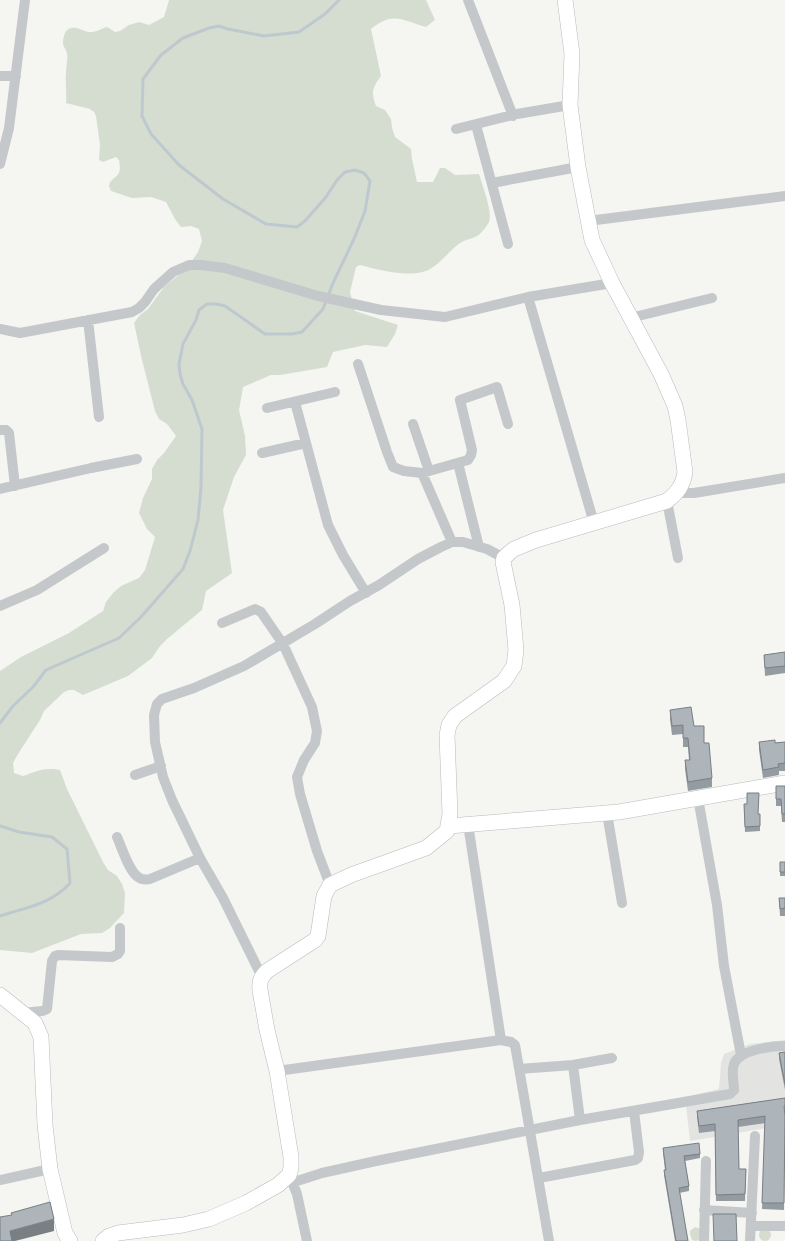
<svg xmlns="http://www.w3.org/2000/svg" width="785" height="1241" font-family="Arial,sans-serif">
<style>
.built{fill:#e3e4e2}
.green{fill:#d5ddd1}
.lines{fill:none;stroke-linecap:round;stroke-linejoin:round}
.stream{stroke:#bdc9cf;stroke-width:3}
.secondary-casing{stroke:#b6bcc0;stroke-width:16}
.street{stroke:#c4c8cb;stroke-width:10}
.secondary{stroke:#fff;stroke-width:15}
.wall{fill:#959ca1}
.shaded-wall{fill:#797f83}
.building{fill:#adb5bb;stroke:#797f83}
</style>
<rect width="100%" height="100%" fill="#f5f5f1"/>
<path class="built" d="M 785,1040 L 785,1125 L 690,1141 L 685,1097 L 719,1089 L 721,1063 L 724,1054 L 750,1044 Z"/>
<path class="green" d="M 169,0 L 426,0 L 435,20 L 426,27 C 401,20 394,11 371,29 L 381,76 C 372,88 371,93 376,106 L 385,110 L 391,119 L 392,128 L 395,137 L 411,149 L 412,159 L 417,182 L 433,182 L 440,168 L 445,168 L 455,175 L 479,174 C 482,185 493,212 489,222 C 487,226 481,234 477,236 C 472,239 466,239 460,243 C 449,251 442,262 430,269 C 414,279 378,270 360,265 L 356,267 L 350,292 L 355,311 L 398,325 L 395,334 L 387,347 L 365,345 L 333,352 L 327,367 L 280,375 L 271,375 L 243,387 L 239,410 L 245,436 L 246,455 L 234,477 L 223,510 L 232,573 L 206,591 L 202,610 L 167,639 L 160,646 L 152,658 L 128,676 L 83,695 L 74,690 L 69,690 L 64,692 L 44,711 L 40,720 L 18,754 L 13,763 L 14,773 L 23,776 C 37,771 45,767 60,770 L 67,789 L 103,862 L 108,870 L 117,876 L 122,884 L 125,893 L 124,913 L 110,928 L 102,933 L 81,934 L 32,953 L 0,950 L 0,671 L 21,657 L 69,633 L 103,611 L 106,602 L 114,592 L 121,586 L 139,578 L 145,570 L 155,537 L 147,529 L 139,513 L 143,498 L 152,479 L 152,469 L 157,460 L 164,453 L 176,436 L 167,424 L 159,419 L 155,411 L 142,360 L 134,323 L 140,315 L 148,309 L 164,287 L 187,268 L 198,252 L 202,241 L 199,229 L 191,226 L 181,227 L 175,219 L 166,202 L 151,197 L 132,198 L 111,191 L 109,186 L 110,182 C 120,173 121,173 119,160 L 116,157 L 103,162 L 99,160 L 100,145 L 96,116 L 94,112 L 90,109 L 66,103 C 67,93 65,83 66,73 C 66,66 68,60 67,54 C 67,50 63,47 63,43 C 63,37 65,29 71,28 C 79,26 85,33 92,32 C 97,32 102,28 107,27 L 115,32 L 120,31 L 129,25 L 139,22 L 149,25 L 164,17 Z
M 695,1227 L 701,1229 L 700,1240 L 695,1241 L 692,1240 L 690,1234 L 690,1231 Z
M759 1235a6 6 0 1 1 12 0a6 6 0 1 1-12 0Z"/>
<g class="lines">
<path class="stream" d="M 0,723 L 13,706 L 33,687 L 46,670 L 119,638 L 141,617 L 183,569 L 190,551 L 198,520 L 201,487 L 202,429 L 192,400 L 183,384 L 180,374 L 179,364 L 183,344 L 196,320 L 199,310 L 207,304 L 216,304 L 225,306 L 265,334 L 292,334 L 302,332 L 323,309 L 333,283 L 354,239 L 365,211 L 370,181 L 364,173 L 355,170 L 345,172 L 337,180 L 326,197 L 305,221 L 297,227 L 266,224 L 223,199 L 179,165 L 151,134 L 142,116 L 143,79 L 161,55 L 183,38 L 209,28 L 219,26 L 228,29 L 264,36 L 299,32 L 325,14 L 339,0
M 0,826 L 19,832 L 52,837 L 67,849 L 70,883 C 52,904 24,908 0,916"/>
<defs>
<path id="secondary" d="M 449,826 L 619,812 L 785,783
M 0,995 L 35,1023 L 41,1037 L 45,1125 L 50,1169 L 65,1233 L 70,1241
M 103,1241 L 109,1236 L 118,1233 L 183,1225 L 209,1219 L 246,1203 L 278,1185 L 289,1175 L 291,1168 L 291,1157 L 277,1071 L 267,1030 L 260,990 C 259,981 261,977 267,971 L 315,940 L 318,936 L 324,896 L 330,885 L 351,875 L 426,848 L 447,831 L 450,814 L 447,735 L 449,725 L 455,716 L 504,681 L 514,666 L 516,650 L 512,605 L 503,562 L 504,558 L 509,553 L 514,549 L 536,540 L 667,501 C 677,493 683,486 685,472 L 678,420 L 675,406 L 661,374 L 612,283 L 592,240 L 578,167 L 570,105 L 572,54 L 565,0"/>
</defs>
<use href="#secondary" class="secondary-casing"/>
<path class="street" d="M 468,0 L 513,116
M 0,76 L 16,76
M 476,125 L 508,244
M 456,129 L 517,114 L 570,105
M 0,164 L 9,128 L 25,0
M 492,183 L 578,167
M 588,221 L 785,196
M 528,297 L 612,283
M 630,318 L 712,298
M 88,320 L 99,417
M 0,329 L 20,333 L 132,312 L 139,308 L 145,302 L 154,289 L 173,272 L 189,265 L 201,265 L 225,268 L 318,296 L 381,310 L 445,317 L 528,297 L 594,523
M 358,364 L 387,452 L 393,467 L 404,471 L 422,473 L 452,542
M 295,402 L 328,525 L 343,555 L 366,593
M 267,408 L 335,392
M 413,424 L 429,471
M 0,430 L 6,430 L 9,433 L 15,486
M 262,453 L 306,443
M 458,463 L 479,547
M 422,473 L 468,460 L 471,455 L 472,450 L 460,400 L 497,387 L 508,424
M 0,489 L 91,468 L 137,459
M 677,493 L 694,493 L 785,478
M 667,501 L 678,558
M 0,606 L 37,590 L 104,548
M 222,623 L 255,609 L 261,612 L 283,644 L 312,707 L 317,731 L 315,743 L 304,760 L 297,777 L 300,794 L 317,851 L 330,885
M 135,775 L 161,766
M 698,798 L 717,905 L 724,966 L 741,1055
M 607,813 L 622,903
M 117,837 C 122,848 129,871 138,877 C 142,880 146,880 150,879 L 200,858
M 262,977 L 223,898 L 200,858 L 172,800 L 163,777 L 155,742 L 154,715 L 157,704 L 162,699 L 194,688 L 244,666 L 315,624 L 350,601 L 379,585 L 418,559 L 441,547 L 452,542 L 463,542 L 487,549 L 504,558
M 23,1013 L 42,1011 L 47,1009 L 52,961 L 55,956 L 58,955 L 112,957 L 118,954 L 120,951 L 120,928
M 501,1040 L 511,1042 L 515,1045 L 549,1241
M 573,1065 L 612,1058
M 519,1069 L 573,1065 L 580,1120
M 277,1071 L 501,1040 L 468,824
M 290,1177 L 297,1194 L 307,1241
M 539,1178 L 635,1160 L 638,1158 L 639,1152 L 634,1111
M 0,1180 L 50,1169
M 294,1182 L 322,1173 L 376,1161 L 580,1120 L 730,1094 L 734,1090 C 734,1082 731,1072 734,1064 C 739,1050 771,1046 785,1046
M 704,1210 L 752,1213
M 751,1226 L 785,1226
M 704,1241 L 706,1161
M 750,1241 L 755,1136"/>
<use href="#secondary" class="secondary"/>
</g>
<path class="wall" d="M 785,652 L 785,673 L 765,676 L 764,655 Z
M 670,710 L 694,726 L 704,743 L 712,778 L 712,787 L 688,791 L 685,769 L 685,760 L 689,760 L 688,747 L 683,747 L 683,734 L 672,735 L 670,719 Z
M 759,742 L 775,743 L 785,742 L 785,771 L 779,771 L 779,775 L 763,778 L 759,750 Z
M 776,786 L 785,786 L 785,822 L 782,822 L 781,806 L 776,806 Z
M 744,804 L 758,814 L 760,826 L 760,831 L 745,832 Z
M 780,862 L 785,862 L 785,876 L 780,876 Z
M 779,898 L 785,898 L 785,916 L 780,916 Z
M 785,1052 L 785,1090 L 779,1059 L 779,1053 Z
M 785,1098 L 784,1210 L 762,1209 L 765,1123 L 738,1127 L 739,1169 L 746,1169 L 745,1201 L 716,1201 L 715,1131 L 699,1133 L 697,1117 L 697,1111 Z
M 663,1148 L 700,1154 L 700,1158 L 685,1161 L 689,1186 L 689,1191 L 679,1193 L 688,1241 L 675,1241 L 664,1175 L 664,1170 L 665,1170 L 663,1153 Z"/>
<path class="shaded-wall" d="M 54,1219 L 54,1231 L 15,1241 L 10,1241 L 10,1231 Z"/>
<path class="building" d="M 785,652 L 785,666 L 765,668 L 764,655 Z
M 691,707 L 694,726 L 704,726 L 704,743 L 709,743 L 712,778 L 688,782 L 685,760 L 690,760 L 688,738 L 683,738 L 683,725 L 672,726 L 670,710 Z
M 775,740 L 775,743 L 785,742 L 785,763 L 778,764 L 779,767 L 763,770 L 759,742 Z
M 776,786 L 785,786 L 785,814 L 782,814 L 781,799 L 776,799 Z
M 747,793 L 759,793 L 758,814 L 760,814 L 760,826 L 745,827 L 744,804 L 747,804 Z
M 780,862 L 785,862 L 785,872 L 780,872 Z
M 779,898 L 785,898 L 785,908 L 780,909 Z
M 785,1052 L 785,1084 L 779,1053 Z
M 785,1098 L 785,1106 L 784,1106 L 785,1116 L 784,1203 L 762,1203 L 765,1116 L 738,1120 L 739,1169 L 746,1169 L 745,1194 L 716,1195 L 715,1124 L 699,1126 L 697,1111 Z
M 699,1143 L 700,1154 L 684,1156 L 689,1186 L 679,1188 L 688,1241 L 676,1241 L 664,1170 L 666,1170 L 663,1148 Z
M 50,1202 L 54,1219 L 10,1231 L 12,1241 L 0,1241 L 0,1217 L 12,1215 L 11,1213 Z
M 713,1214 L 736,1214 L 737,1241 L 714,1241 Z"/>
</svg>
